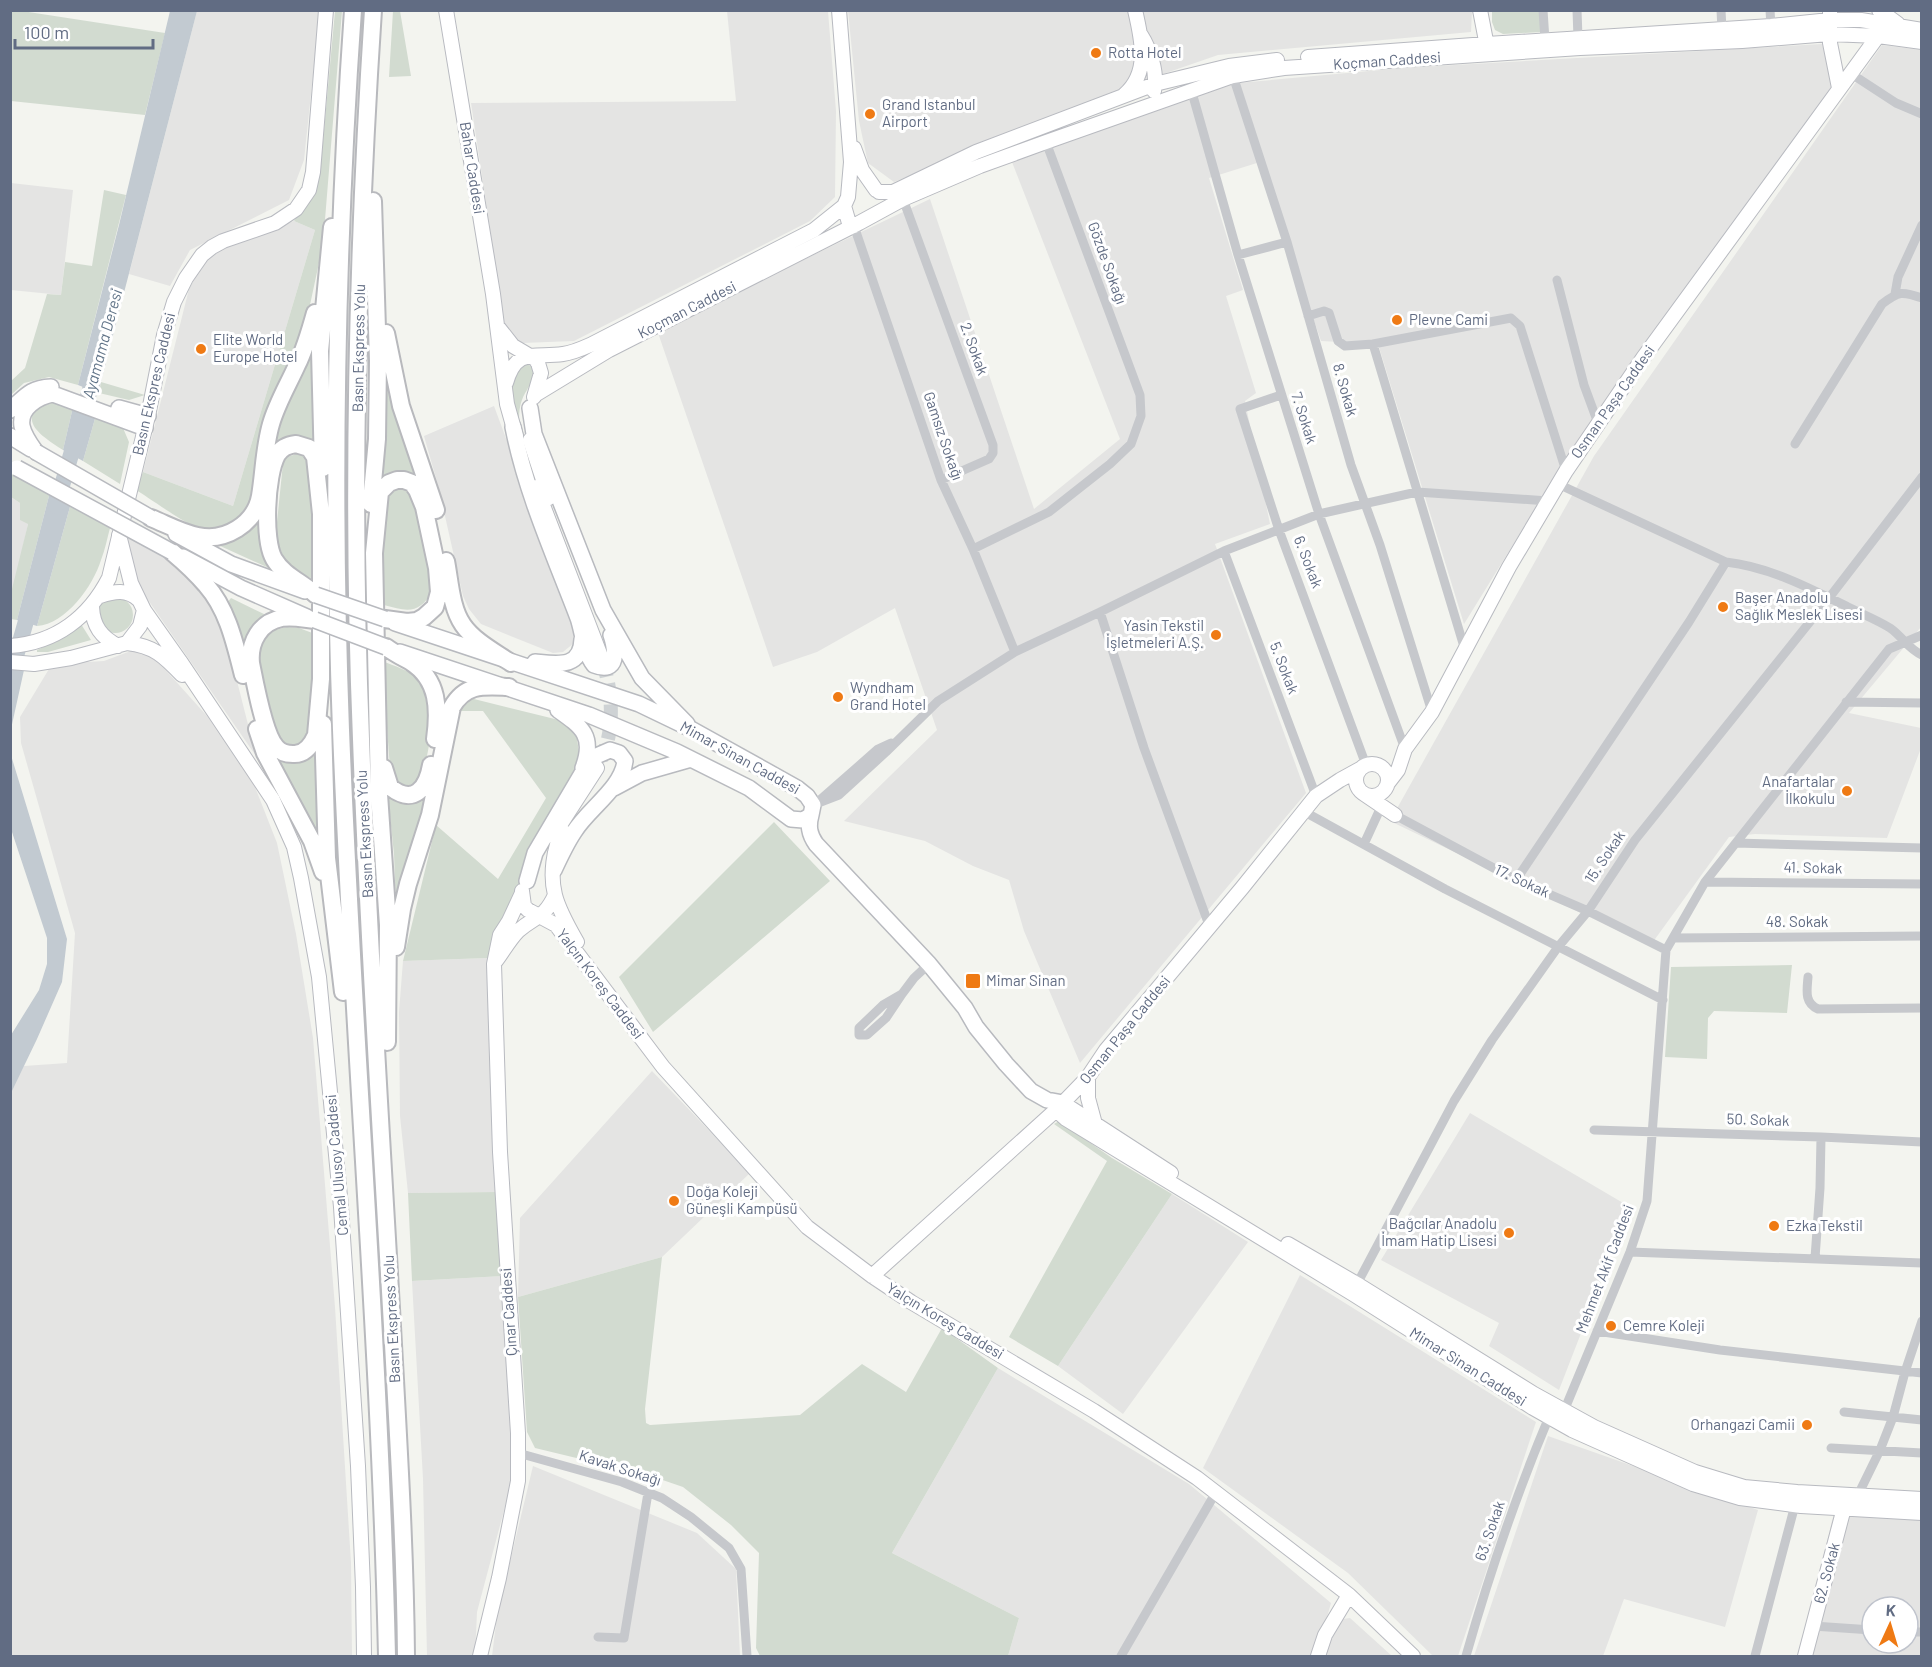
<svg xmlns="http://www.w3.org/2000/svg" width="1932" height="1667" font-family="Barlow,sans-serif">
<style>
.built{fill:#e4e4e3;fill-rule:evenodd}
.green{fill:#d2dbd0}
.water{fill:#c2cad1}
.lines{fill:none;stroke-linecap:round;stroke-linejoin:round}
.river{stroke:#c2cad1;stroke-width:16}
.secondary-tunnel{stroke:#ced2d4;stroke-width:14;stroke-dasharray:14 7;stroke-linecap:butt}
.secondary-casing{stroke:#b8bac0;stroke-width:16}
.primary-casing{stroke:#b8babf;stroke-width:18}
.highway-casing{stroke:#b8b9bd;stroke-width:20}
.street{stroke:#c6c8cc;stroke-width:9}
.secondary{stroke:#fff;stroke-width:14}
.primary{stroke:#fff;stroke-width:15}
.highway{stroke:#fff;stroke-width:16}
.primary-bridge-casing{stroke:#b8babf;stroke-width:18;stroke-linecap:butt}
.primary-bridge{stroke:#fff;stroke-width:15}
.poi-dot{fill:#ef7a14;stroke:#fff;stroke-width:2}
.labels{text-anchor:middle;stroke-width:6;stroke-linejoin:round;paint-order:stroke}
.poi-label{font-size:15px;fill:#616c83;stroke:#fff;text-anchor:start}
.street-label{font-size:15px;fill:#616c83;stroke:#fff}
.water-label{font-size:16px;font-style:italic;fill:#617488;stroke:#fff}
</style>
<rect width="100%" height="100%" fill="#f3f4ef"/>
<path class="built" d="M 197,11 L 318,11 L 315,56 L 304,160 L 289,200 L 190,250 L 170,286 L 129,274 Z
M 727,11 L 828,11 L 836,111 L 835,197 L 810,221 L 574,341 L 522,343 L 505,329 L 471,103 L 736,101 Z
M 848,11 L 1472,11 L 1471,32 L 1218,55 L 1140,82 L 894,182 L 868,163 L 859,121 Z
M 1822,44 L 1833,87 L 1545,493 L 1464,624 L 1378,344 L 1321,341 L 1260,162 L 1209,178 L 1243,290 L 1226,296 L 1256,393 L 1245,401 L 1270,524 L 1215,544 L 1306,793 L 1080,1063 L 1024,931 L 1009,880 L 973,866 L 925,841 L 844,821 L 937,730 L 895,608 L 817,652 L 773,667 L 657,330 L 930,199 L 1034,509 L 1120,439 L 1012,162 L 1227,84 L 1402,68 Z
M 1882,45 L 1921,50 L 1921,627 L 1849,713 L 1921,728 L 1921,748 L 1887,838 L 1755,834 L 1729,837 L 1650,946 L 1390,821 L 1594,456 Z
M 11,183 L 73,190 L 61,295 L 11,290 Z
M 294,221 L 315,230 L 233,506 L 143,472 L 189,289 L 211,249 Z
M 494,406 L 575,625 L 574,643 L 563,652 L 553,653 L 481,624 L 469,609 L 463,596 L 438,485 L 424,436 Z
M 11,497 L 20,503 L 28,524 L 11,601 Z
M 129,536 L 176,564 L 205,590 L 222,622 L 256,756 L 137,584 L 127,544 Z
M 136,649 L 153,656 L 207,716 L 255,787 L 277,843 L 296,934 L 313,1038 L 335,1307 L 351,1563 L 352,1656 L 11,1656 L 10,1093 L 24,1066 L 67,1063 L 75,933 L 21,743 L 20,717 L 52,664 L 104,661 Z
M 488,958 L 497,1192 L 408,1193 L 400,1116 L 399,1012 L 403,961 Z
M 652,1071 L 750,1173 L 662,1257 L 518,1297 L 520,1218 Z
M 1470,1113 L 1630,1207 L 1559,1390 L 1489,1346 L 1499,1323 L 1381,1260 Z
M 1172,1194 L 1248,1242 L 1123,1414 L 1058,1366 Z
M 1300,1275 L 1536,1422 L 1458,1656 L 1433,1656 L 1348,1573 L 1203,1468 Z
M 503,1276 L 515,1469 L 477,1612 L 475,1656 L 427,1656 L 423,1479 L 412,1281 Z
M 998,1368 L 1189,1484 L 1331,1603 L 1316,1656 L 1008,1656 L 1019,1618 L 892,1553 Z
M 1548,1436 L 1758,1510 L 1725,1627 L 1624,1599 L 1603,1656 L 1474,1656 Z
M 533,1466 L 697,1533 L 736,1569 L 740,1656 L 492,1656 L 497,1616 Z
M 1834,1513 L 1921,1520 L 1921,1656 L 1799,1656 ZM 1872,1607 L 1908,1607 L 1908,1643 L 1872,1643 Z
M 1350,1618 L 1392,1656 L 1325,1656 L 1335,1627 L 1343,1619 Z"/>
<path class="green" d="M 11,10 L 22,11 L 165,33 L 145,115 L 11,101 Z
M 335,11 L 342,11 L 323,244 L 304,333 L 254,493 C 243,515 229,534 201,529 C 191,528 148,497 136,490 L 143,472 L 233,506 L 315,230 L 294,221 L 312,193 L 321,163 Z
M 393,11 L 400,11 L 411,76 L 389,77 Z
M 1492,11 L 1541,11 L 1541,32 L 1503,34 L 1495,30 L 1492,22 Z
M 104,190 L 126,195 L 78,385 L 49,377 L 24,383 L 11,395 L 11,381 L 25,368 L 47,294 L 61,295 L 65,262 L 92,266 Z
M 312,341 L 313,415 L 315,445 L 271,451 L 275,432 Z
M 526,364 L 534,367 C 534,380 533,379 527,390 C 519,402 518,415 520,429 C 514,404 502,383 526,364 Z
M 384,365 L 422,484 L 388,476 L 381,479 Z
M 101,382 L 145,395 L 129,400 L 99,393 Z
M 48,402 L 73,407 L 63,450 C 45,438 12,419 48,402 Z
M 96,415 L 123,428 L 129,442 L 120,484 L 83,461 Z
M 300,453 L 307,456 L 311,460 L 313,579 L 295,571 L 284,558 L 278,544 L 276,532 L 283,463 L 287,457 Z
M 11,474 L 50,492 L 17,620 L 11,619 L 11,593 L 28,524 L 20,520 L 20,503 L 11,497 Z
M 400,487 L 408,490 L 415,496 L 433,590 C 420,614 408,612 384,605 L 383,507 L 388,492 Z
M 71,503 L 110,528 C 107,539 105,550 101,560 C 93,586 66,624 37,626 Z
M 260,518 L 263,555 L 269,568 L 218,545 C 236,542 248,532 260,518 Z
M97 615a18 18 0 1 1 36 0a18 18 0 1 1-36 0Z
M 231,598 L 266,615 L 254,625 L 244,646 L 227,603 Z
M 81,624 L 91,640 L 48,652 L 37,652 L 37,650 L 50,644 Z
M 287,627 L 299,628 L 315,634 L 312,730 L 310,739 L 295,747 L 284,743 L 277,733 L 259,664 L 261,643 L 267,635 L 275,630 Z
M 382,661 C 394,666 410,670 419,680 C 423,684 428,694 430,700 C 435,715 428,774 415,784 C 412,786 409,787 406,787 C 395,787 393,777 390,768 Z
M 470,698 L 563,721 L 576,732 L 581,766 L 495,932 L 488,958 L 403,961 L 436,825 L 498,879 L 546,798 L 483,711 L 459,711 Z
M 270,752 C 286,764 299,765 315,753 L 321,841 Z
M 432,788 L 396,907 L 394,854 L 388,797 C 407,803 419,804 432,788 Z
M 774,822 L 830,881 L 653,1032 L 619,977 Z
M 1792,965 L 1787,1013 L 1714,1011 L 1708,1018 L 1707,1059 L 1665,1057 L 1671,967 Z
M 1059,1121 L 1112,1158 L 1172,1194 L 1058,1366 L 1009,1337 L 1107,1161 L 1054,1124 Z
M 497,1192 L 503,1276 L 412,1281 L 408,1193 Z
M 662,1257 L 645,1409 L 646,1423 L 650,1425 L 800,1415 L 862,1364 L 906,1392 L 942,1328 L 998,1368 L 892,1553 L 1019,1618 L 1008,1656 L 760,1656 L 756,1648 L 759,1553 L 731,1525 L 683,1487 L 651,1476 L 535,1448 L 527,1432 L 518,1297 Z"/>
<path class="water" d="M 170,11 L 197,11 L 98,393 L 78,385 L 119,225 Z
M 73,407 L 96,415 L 83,461 L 63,450 Z
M 50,492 L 71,503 L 37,626 L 17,620 Z
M 11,667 L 24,670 L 11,729 Z
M 10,752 L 67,939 L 62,982 L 37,1039 L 11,1093 L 11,1035 L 39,990 L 47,964 L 47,938 L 11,829 Z"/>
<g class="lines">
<path class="river" d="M 56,506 L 96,369
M 10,677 L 32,600"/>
<path class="secondary-tunnel" d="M 601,759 C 616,728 612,691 602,659"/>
<defs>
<path id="secondary" d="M 446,10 L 493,294 L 507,404 L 516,436
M 839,10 L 851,162 L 848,197 L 844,206 L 849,223 L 854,226
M 1480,10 L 1486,41 L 1492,51
M 1830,10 L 1830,43 L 1839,88
M 1879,10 L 1898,24
M 1141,35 C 1150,49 1158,74 1154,91
M 1308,57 L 1487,44 L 1771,26 L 1830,20 L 1861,20 L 1922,30
M 1124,95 C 1150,73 1142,40 1135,10
M 854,148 L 862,170 L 876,190
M 879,192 L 893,192 L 976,152 L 1155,84 L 1229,66 L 1277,60
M 498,327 L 513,346 L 535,359 L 538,363 L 541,373 L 534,397
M 506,383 C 516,347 534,358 563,354 C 572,353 581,349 590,345 L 814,230 L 844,206
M 535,395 L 609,350 L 859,223 L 903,199 L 980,166 L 1046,142 L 1233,76 L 1284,68 L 1580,48 L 1742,41 L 1829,34 L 1878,36 L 1922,42
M 530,440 L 549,498
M 536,487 L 602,659
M 119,535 L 131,583 L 144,610 L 180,661 L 273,800 L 294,847 L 301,878 L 319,977 L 341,1207 L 358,1466 L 363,1587 L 364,1656
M 100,596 C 115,591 127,589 139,600
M 92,607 C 93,626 101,637 118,646
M 127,643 C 154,646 164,656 182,675
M 10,646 C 56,643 89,617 109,578 L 148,416 L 164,335 L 174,302 L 186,278 L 202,255 L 212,247 L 223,241 L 275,223 L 296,209 L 309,190 L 313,172 L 326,10
M 10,662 L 34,664 L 71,658 L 127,643 L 140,626 L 144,610
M1356 780a16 16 0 1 1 32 0a16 16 0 1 1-32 0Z
M 1388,783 L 1398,770 L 1405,749 L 1432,712 L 1509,567 L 1566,471 L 1643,358 L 1878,36
M 1364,794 L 1395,815
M 563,831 C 553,848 550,876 555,895 C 559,911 569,928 577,942
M 553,836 L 597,768
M 522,891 L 524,906 L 528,910 L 556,925 L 663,1067 L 807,1227 L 872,1276 L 911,1302 L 1094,1411 L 1197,1478 L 1349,1595 L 1413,1656
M 495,962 C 503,952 509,940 518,931 C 535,916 544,919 555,895
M 1088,1077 L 1088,1098 L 1095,1124
M 1063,1103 L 1171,1173
M 1056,1110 L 1066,1119 L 1353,1294 L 1533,1408 L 1572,1430 L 1693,1484 L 1740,1498 L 1801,1506 L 1922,1513
M 1288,1244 L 1357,1284 L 1534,1394 L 1594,1427 L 1695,1472 L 1744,1487 L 1797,1492 L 1922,1499
M 872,1276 L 1056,1110 L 1088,1077 L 1106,1050 L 1242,888 L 1316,796 L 1340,780 L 1360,769
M 480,1656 L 499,1578 L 518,1481 L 518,1433 L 500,1152 L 494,964 L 500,935 L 509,921 L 522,893
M 1318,1656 L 1325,1635 L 1349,1595
M 1805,1656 L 1844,1508 L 1850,1503"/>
<path id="primary" d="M 119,408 L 148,416
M 530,408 L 534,434 L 603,610 L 642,678 L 687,724
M 10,410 C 25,397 29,388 51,387
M 513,427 C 526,493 554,555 578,618 C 583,633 584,652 594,665 C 619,675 616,650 611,635
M 10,436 L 31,449
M 36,452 C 31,445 24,436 22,426 C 19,408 38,397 53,394 L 145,428
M 176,534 L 231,564 L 305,591
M 183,557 L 241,588 L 307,617
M 395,623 L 639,704 L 691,729 L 797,788 L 807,796 L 813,805 L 811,815 L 803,820 L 791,819 L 749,788 L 677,752 L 589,715 L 400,652
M 535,662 C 557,664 581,669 582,639
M 558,710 C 582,727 595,736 583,768
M 614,788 L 642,773 L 691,759
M 811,815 C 808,826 809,834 816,844 L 929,964 L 965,1008 L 976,1027 L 1006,1064 L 1031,1091 L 1047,1100 L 1063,1103
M 527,881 L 535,853 L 581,775 L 594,757 L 610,750 L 619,753 L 625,761 C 622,788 588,809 574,832 C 566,844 560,857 554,870"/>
<path id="highway" d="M 353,10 C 336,250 332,491 341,730 C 353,1039 380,1347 387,1656
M 373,10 C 357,253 351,496 361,739 C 368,934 381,1130 392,1326 C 398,1436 405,1546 406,1656
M 386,333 L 401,406 L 436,510
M 323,468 L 320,351 L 332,227
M 371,504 L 377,439 L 378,361 L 373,201
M 151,518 C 166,524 182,533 198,536 C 225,542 255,524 260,496 C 264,472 264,448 271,424 C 277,403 288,385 297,365 C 305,349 310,331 315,313
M 172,552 C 184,562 196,573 206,585 C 228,610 235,644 243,675
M 446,561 C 450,581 451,608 463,625 C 474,641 495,652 511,663
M 385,619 L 407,622 L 417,621 L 424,617 L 435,607 L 439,592 L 437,568 L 424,507 L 417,490 L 412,483 L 404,480 L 397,480 L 389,483 L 380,492 L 374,553 L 379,794 L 388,925 L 387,1042
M 315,620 C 304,619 293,616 282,618 C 260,622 249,642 251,663 C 255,683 264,734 276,747 C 280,752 287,754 293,754 C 305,755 312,744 316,735 L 321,679 L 321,514 L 315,457 L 309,448 L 296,444 C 288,445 281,448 277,455 C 266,475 263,540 274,559 C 284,576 302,582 316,595
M 386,647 C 394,653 402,657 411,662 C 439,680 439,710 435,739
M 323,724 L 327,858 L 343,992
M 257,729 L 265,753 L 312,841 L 323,872
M 384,768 L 390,787 C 414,806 427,788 431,765
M 396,947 L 402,909 L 408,884 L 430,815 L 452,707 C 466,683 484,686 509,687"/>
</defs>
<use href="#secondary" class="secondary-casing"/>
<use href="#primary" class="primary-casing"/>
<use href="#highway" class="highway-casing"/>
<path class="street" d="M 1543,10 L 1545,40
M 1577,10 L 1578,38
M 1721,10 L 1722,30
M 1770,10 L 1771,26
M 1850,73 L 1896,103 L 1922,114
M 1233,76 L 1287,242 L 1351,465 L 1380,545 L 1432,712
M 1191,89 L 1238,255 L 1319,514 L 1405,749
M 903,199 L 993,445 L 993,453 L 989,459 L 941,480
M 854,226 L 941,480 L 973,549 L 1015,652
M 1238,255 L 1287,242
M 1557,280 L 1584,385 L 1598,423
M 1895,294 L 1898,277 L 1922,225
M 1308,316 L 1324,311 L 1329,313 L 1338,341 L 1345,346 L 1373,344
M 1281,395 L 1240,409 L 1279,530 L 1366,765
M 1795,444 L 1882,304 C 1899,291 1902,291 1922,298
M 1558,484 L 1726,562 C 1770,567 1809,588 1848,607 C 1862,614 1877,620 1890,628 C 1902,636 1908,649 1922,655
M 973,549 L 1049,512 L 1110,464 L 1131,444 L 1141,416 L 1140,395 L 1046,142
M 1224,551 L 1316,796
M 1465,650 L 1373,344 L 1511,318 L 1520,326 L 1566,471
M 1846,702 L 1922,703
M 820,800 L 878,749 L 891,743
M 813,805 L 839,795 L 886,752 L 938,701 L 1015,652 L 1100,612
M 1303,811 L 1445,889 L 1663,1000
M 1395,815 L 1516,880 L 1588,911 L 1666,950
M 1736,843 L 1922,848
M 1364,844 L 1381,807
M 1516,880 L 1689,622 L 1726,562
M 1705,882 L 1922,884
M 1209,925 L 1144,748 L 1100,612 L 1224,551 L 1319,514 L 1417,492 L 1548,501
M 1673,938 L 1922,936
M 1808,977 C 1807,990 1804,1003 1818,1009 L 1922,1008
M 902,994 L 886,1018 L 867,1035 L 859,1035 L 859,1028 L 883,1005 L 902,994 L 914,978 L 929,964
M 1594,1130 L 1821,1137 L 1922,1142
M 1630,1252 L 1922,1263
M 1815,1258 L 1820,1188 L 1821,1137
M 1357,1284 L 1454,1101 L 1492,1040 L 1558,947 L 1588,911 L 1635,840 L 1829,598 L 1922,477
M 1597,1331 L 1720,1350 L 1922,1373
M 1844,1412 L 1922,1420
M 1831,1448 L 1922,1453
M 518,1453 L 622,1482 L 662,1498 L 691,1517 L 729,1548 L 741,1569 L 747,1656
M 1858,1495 L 1880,1450 L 1893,1417 L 1905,1372 L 1922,1321
M 1813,1626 L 1872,1630
M 1908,1632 L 1922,1632
M 598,1637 L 624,1638 L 648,1493
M 1121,1656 L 1216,1492
M 1466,1656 C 1489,1575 1516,1495 1549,1417 L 1564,1411 L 1630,1252 L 1647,1201 L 1666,950 L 1705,882 L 1889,649 L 1922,635
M 1755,1656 L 1795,1505"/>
<use href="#secondary" class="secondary"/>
<use href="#primary" class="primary"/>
<use href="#highway" class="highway"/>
<defs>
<path id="primary-bridge" d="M 36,452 L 151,518
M 17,468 L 172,552
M 316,595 L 385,619
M 315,620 L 386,647"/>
</defs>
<use href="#primary-bridge" class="primary-bridge-casing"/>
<use href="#primary-bridge" class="primary-bridge"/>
</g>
<g class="poi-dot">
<circle cx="1096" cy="53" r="6"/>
<circle cx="870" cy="114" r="6"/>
<circle cx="1397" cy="320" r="6"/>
<circle cx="201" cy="349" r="6"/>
<circle cx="1723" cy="607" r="6"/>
<circle cx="1216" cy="635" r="6"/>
<circle cx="838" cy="697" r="6"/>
<circle cx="1847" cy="791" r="6"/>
<rect x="965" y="973" width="16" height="16" rx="3"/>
<circle cx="674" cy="1201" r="6"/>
<circle cx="1774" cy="1226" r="6"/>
<circle cx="1509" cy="1233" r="6"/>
<circle cx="1611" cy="1326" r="6"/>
<circle cx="1807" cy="1425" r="6"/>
</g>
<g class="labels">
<g class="poi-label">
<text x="1108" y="58">Rotta Hotel</text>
<text x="882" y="110">Grand Istanbul<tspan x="882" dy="17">Airport</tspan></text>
<text x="1409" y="325">Plevne Cami</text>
<text x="213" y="345">Elite World<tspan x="213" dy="17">Europe Hotel</tspan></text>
<text x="1735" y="603">Başer Anadolu<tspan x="1735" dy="17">Sağlık Meslek Lisesi</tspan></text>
<text x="1204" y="631" text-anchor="end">Yasin Tekstil<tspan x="1204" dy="17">İşletmeleri A.Ş.</tspan></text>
<text x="850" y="693">Wyndham<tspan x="850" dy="17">Grand Hotel</tspan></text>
<text x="1835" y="787" text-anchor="end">Anafartalar<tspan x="1835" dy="17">İlkokulu</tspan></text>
<text x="986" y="986">Mimar Sinan</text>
<text x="686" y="1197">Doğa Koleji<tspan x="686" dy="17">Güneşli Kampüsü</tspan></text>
<text x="1497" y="1229" text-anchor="end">Bağcılar Anadolu<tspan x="1497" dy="17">İmam Hatip Lisesi</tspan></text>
<text x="1786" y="1231">Ezka Tekstil</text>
<text x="1623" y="1331">Cemre Koleji</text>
<text x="1795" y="1430" text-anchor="end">Orhangazi Camii</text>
</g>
<g class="street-label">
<text transform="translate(1387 61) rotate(-4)" y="5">Koçman Caddesi</text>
<text transform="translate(472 168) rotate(81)" y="5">Bahar Caddesi</text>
<text transform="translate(1107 263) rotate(70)" y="5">Gözde Sokağı</text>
<text transform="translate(687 310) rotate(-27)" y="5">Koçman Caddesi</text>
<text transform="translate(359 348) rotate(-89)" y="5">Basın Ekspress Yolu</text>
<text transform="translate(974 349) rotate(70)" y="5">2. Sokak</text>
<text transform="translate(154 384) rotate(-77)" y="5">Basın Ekspres Caddesi</text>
<text transform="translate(1345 390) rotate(74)" y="5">8. Sokak</text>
<text transform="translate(1613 402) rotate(-55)" y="5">Osman Paşa Caddesi</text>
<text transform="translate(1304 418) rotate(72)" y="5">7. Sokak</text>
<text transform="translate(943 436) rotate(71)" y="5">Gamsız Sokağı</text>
<text transform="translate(1308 562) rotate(69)" y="5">6. Sokak</text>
<text transform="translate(1284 668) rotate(69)" y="5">5. Sokak</text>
<text transform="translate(740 758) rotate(29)" y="5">Mimar Sinan Caddesi</text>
<text transform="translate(365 834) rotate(-93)" y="5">Basın Ekspress Yolu</text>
<text transform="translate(1605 857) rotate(-56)" y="5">15. Sokak</text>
<text transform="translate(1813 868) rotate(1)" y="5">41. Sokak</text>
<text transform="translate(1522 881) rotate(25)" y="5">17. Sokak</text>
<text x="1797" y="927">48. Sokak</text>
<text transform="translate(600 984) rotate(53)" y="5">Yalçın Koreş Caddesi</text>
<text transform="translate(1125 1030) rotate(-51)" y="5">Osman Paşa Caddesi</text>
<text transform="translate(1758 1120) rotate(2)" y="5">50. Sokak</text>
<text transform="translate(337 1165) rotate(-95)" y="5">Cemal Ulusoy Caddesi</text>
<text transform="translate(1605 1269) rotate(-69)" y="5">Mehmet Akif Caddesi</text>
<text transform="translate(509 1312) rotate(-94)" y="5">Çınar Caddesi</text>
<text transform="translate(392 1319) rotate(-93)" y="5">Basın Ekspress Yolu</text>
<text transform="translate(945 1321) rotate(31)" y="5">Yalçın Koreş Caddesi</text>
<text transform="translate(1468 1367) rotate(32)" y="5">Mimar Sinan Caddesi</text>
<text transform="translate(620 1468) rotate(18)" y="5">Kavak Sokağı</text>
<text transform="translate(1490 1531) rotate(-71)" y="5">63. Sokak</text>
<text transform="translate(1827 1573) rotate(-75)" y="5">62. Sokak</text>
</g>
<g class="water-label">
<text transform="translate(102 344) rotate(-75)" y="6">Ayamama Deresi</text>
</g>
</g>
<rect width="1932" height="1667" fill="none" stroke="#616c83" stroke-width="24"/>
<g transform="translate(1890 1625) rotate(4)"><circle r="28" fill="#ffffff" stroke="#c0c4cd" stroke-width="1.5"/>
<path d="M0-4.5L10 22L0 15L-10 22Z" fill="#ef7a14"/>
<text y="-9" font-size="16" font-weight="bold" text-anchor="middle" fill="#616c83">K</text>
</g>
<path d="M15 39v9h138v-9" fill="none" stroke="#616c83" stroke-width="3"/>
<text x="24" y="39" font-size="18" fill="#616c83" stroke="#ffffff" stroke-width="4.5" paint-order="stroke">100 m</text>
</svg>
